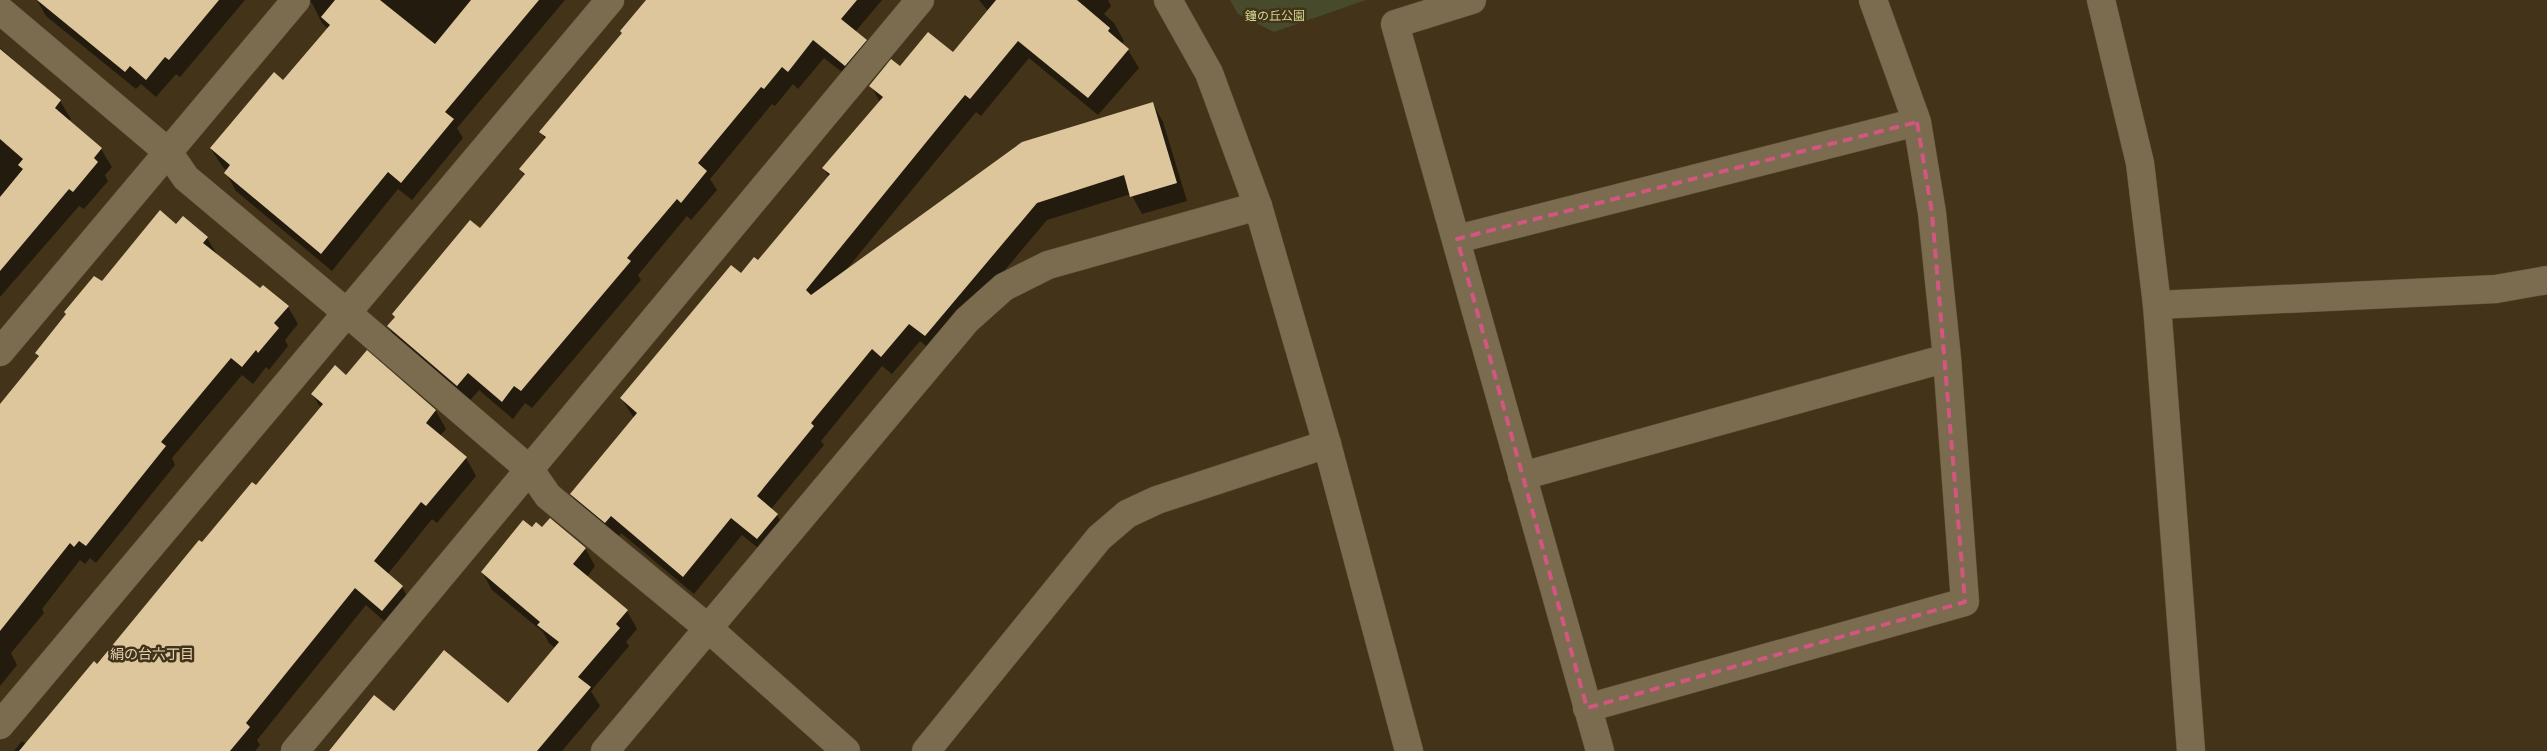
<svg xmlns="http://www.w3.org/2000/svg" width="2547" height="751" font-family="Lato,'Noto Sans JP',sans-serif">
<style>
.green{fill:#474a2b}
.shadow{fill:#0007}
.building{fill:#ddc69c}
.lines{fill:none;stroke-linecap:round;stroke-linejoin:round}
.minor-casing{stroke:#5d513a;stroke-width:29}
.tertiary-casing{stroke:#5d513a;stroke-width:29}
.minor{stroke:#7b6b4f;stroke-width:28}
.tertiary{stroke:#7b6b4f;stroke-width:28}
.marked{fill:none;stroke:#d15781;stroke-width:4;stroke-dasharray:10 6;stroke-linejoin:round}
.labels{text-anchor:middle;stroke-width:5;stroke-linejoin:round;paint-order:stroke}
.park-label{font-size:12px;fill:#d1d791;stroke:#423319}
.neighbourhood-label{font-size:14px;fill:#e6d4b6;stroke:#423319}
</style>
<rect width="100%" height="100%" fill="#423319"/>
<path class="green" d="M 1230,0 L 1366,0 L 1274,32 L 1238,14 Z"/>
<path class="shadow" d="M 37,0 L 245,0 L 180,77 L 176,74 L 156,97 L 141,84 L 136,89 L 46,16 Z
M 295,0 L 565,0 L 457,128 L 463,138 L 412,200 L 398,189 L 332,271 L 236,191 L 226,173 L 227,171 L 222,166 L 211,149 L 284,82 L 328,29 L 322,23 L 312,3 Z
M 650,0 L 882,0 L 855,32 L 866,40 L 876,58 L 856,83 L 824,58 L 798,89 L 793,84 L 775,106 L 772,104 L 710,179 L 717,190 L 691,220 L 687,216 L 638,275 L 641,280 L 532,408 L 525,403 L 513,419 L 479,390 L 467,404 L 399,344 L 388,326 L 395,318 L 393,314 L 480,230 L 525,176 L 520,169 L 545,139 L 541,132 Z
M 979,0 L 1108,0 L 1111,6 L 1104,14 L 1114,23 L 1124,41 L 1122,44 L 1128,50 L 1139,68 L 1098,115 L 1029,58 L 981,116 L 976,112 L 846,270 L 1153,104 L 1163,122 L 1187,201 L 1142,214 L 1131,194 L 1047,220 L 935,353 L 920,341 L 892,374 L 882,366 L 821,441 L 824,445 L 771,509 L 777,515 L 788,533 L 768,556 L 742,535 L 694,594 L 621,533 L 616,540 L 581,512 L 571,494 L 634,418 L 621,398 L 741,275 L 758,262 L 829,177 L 824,169 L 880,102 L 871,86 L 900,68 L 953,54 L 988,11 Z
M 0,48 L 60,101 L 71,119 L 69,122 L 101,149 L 112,167 L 105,175 L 108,181 L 84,209 L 79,206 L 0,297 Z
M 176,226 L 207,238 L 218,256 L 260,290 L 288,307 L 298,324 L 285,340 L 288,346 L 269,370 L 266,367 L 253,384 L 242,375 L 172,458 L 175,465 L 96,563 L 90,558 L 85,564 L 80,560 L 42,609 L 44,613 L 11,653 L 17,665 L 0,686 L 0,406 L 39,358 L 36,353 L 102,283 Z
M 367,352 L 436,411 L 446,429 L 440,436 L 466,458 L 476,476 L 437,523 L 432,519 L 387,575 L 402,587 L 412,604 L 392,628 L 366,605 L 257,740 L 260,745 L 255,751 L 14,751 L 22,741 L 26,744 L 202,544 L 256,487 L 321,408 L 312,394 L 346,376 Z
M 532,529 L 542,529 L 585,548 L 595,566 L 587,577 L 627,611 L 637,629 L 626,642 L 629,646 L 591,691 L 600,706 L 562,751 L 334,751 L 394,713 L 508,704 L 555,648 L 549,643 L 543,632 L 492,590 L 482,572 Z"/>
<path class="building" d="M 37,0 L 219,0 L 169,60 L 165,57 L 146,80 L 130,66 L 125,72 Z
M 335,0 L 380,0 L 435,44 L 471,0 L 539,0 L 445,112 L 454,119 L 401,183 L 388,172 L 321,254 L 224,173 L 230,165 L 210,148 L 274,72 L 283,80 L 330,25 L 321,17 Z
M 646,0 L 857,0 L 841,19 L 867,40 L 845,66 L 813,40 L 788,72 L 782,67 L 764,89 L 761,87 L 698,163 L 707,171 L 681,203 L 677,199 L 627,258 L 631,261 L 521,391 L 514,386 L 502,402 L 468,373 L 457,386 L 387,326 L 395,317 L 392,314 L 470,220 L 480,228 L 525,174 L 519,169 L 546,137 L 539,132 L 622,33 L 620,31 Z
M 996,0 L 1077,0 L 1110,28 L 1108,31 L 1129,49 L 1088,98 L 1018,41 L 970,99 L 965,95 L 941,124 L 806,290 L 811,295 L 1022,142 L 1153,102 L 1177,183 L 1130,197 L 1124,175 L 1037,203 L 925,336 L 909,324 L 881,357 L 872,349 L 811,423 L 814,426 L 757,496 L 778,514 L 757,539 L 731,518 L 683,577 L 611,516 L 605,523 L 570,494 L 637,413 L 620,398 L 731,265 L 741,273 L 754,257 L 758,260 L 830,174 L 822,168 L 883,97 L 869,86 L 891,59 L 900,66 L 928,32 L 953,52 Z
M 0,49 L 61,100 L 55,108 L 102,148 L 94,158 L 98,162 L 73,192 L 69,189 L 0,271 L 0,197 L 23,169 L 18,165 L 23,159 L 0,139 Z
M 160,210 L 176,224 L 183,216 L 208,237 L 203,243 L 260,288 L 263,285 L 289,306 L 274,323 L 279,328 L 258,353 L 256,350 L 242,367 L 231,358 L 161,442 L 166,446 L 86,546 L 79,541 L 74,547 L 70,543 L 0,631 L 0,404 L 39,356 L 35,353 L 66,314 L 64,312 L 94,276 L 102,281 Z
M 367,350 L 436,410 L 426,423 L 467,457 L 426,506 L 421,502 L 374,561 L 403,586 L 382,611 L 355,588 L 246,723 L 250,727 L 230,751 L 19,751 L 94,661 L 97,664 L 199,540 L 202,542 L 252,482 L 256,485 L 323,404 L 311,394 L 335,365 L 346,375 Z
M 550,518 L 586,548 L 573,564 L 628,610 L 616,624 L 620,628 L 578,677 L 591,687 L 537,751 L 329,751 L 374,695 L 394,711 L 444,650 L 508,703 L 559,642 L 537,625 L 540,622 L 481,572 L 523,520 L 532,527 L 536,522 L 542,527 Z"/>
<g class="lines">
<defs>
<path id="minor" d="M 1472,0 L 1395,24 L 1600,751
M 0,10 L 168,152 L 186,178 L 346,312 L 530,470 L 548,496 L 709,629 L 846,751
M 1457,239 L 1917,122
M 2157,305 L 2496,289 L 2547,280
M 0,352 L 296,0
M 1522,476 L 1947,358
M 1587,708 L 1965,602 L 1947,358 L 1932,213 L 1917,122 L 1873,0
M 0,725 L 610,0
M 295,751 L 920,0
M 605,751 L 967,320 L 1004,287 L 1048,265 L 1258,206
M 926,751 L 1099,538 L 1127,514 L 1157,500 L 1327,444"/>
<path id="tertiary" d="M 1168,0 L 1209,73 L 1258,206 L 1327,444 L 1409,751
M 2101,0 L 2140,163 L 2157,305 L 2191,751"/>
</defs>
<use href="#minor" class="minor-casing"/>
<use href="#tertiary" class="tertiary-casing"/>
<use href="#minor" class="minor"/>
<use href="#tertiary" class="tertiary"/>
</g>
<path class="marked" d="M 1917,122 L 1932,213 L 1965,602 L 1587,708 L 1457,239 Z"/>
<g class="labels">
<g class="park-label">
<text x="1275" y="20">鐘の丘公園</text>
</g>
<g class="neighbourhood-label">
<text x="152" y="659">絹の台六丁目</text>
</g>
</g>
</svg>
